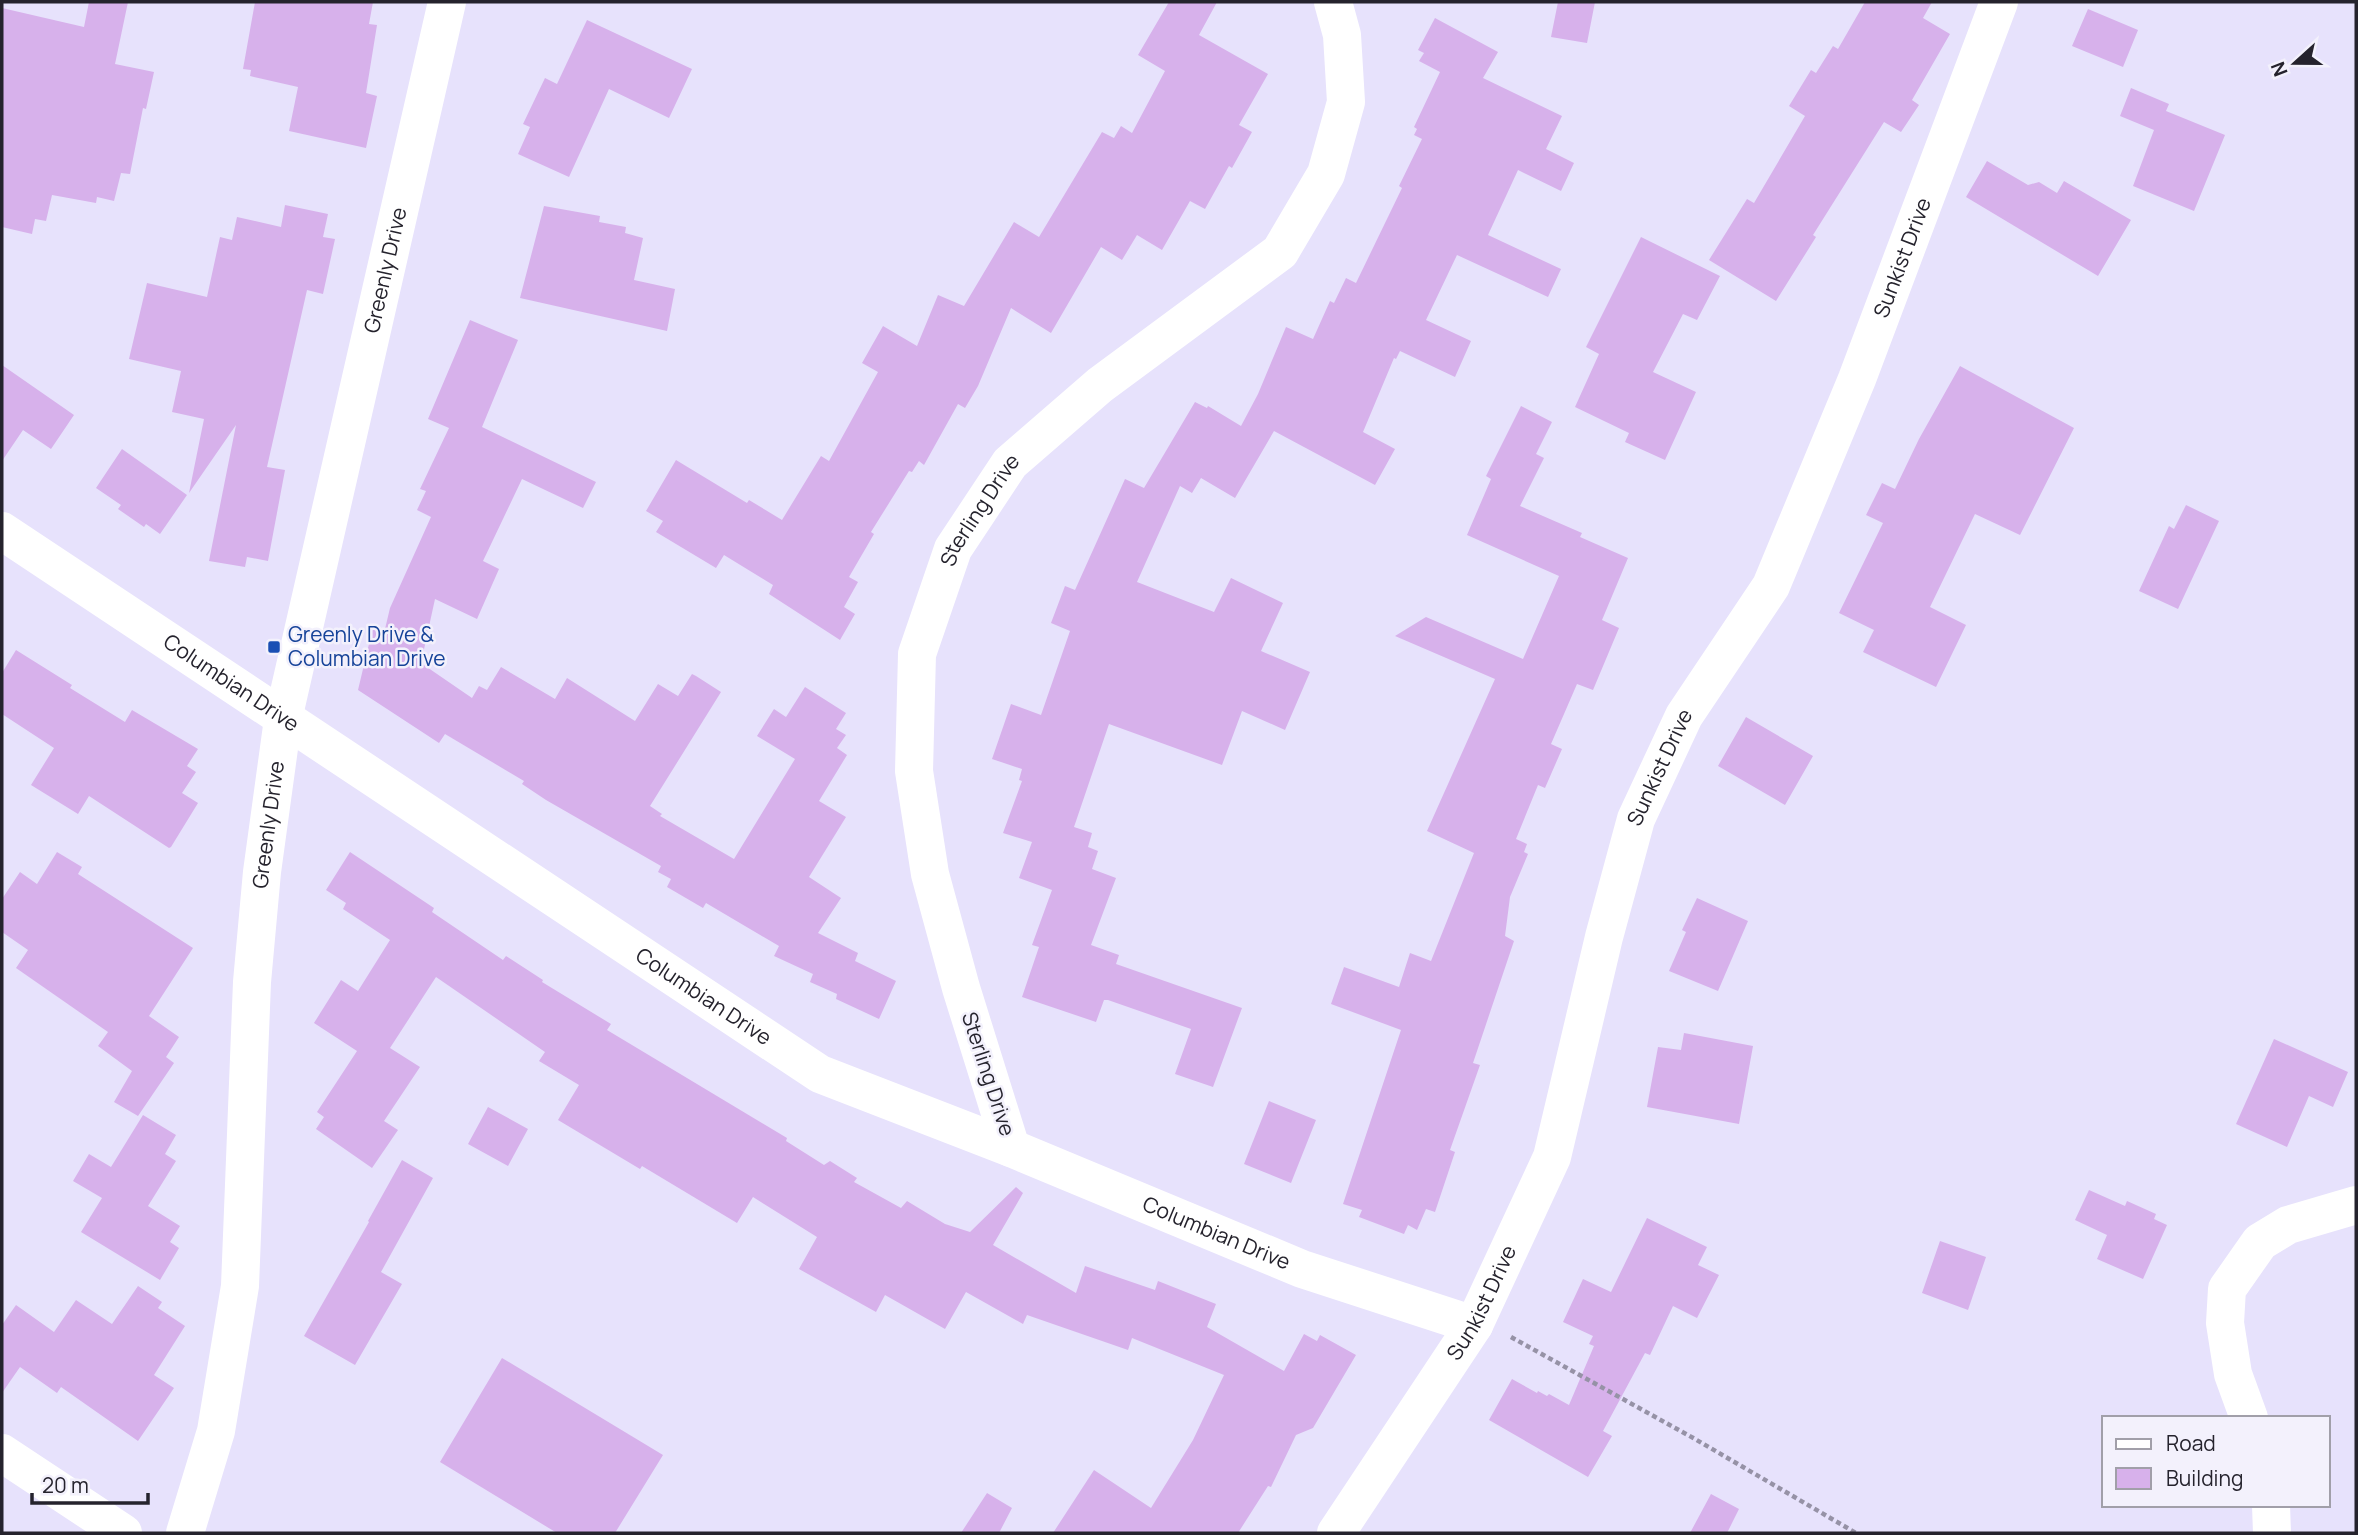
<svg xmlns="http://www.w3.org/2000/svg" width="2358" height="1535" font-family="Manrope,sans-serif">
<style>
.building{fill:#d7b1eb}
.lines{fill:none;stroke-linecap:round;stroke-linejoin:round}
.path{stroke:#9692a6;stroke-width:4.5;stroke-dasharray:5 3.5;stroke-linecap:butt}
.minor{stroke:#fff;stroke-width:38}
.transit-dot{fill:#1a4fb4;stroke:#f3f1fc;stroke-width:2.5}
.labels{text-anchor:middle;stroke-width:5;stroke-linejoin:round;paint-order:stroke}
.street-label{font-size:21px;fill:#25232d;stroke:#f3f1fc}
.transit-label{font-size:21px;fill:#164399;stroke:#f3f1fc;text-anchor:start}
</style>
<rect width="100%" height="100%" fill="#e7e2fc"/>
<path class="building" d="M 89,2 L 128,2 L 115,64 L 154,72 L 146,109 L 143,108 L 130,174 L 121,173 L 114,201 L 97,197 L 96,203 L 52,195 L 46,221 L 35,219 L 32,234 L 2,227 L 2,8 L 84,27 Z
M 255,2 L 373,2 L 369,24 L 377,25 L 366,93 L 377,96 L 366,148 L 289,131 L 298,87 L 250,76 L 251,70 L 243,69 Z
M 1169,2 L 1217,2 L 1199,35 L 1268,74 L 1239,125 L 1252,132 L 1232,168 L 1229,166 L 1205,209 L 1190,201 L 1162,250 L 1137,235 L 1122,260 L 1101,247 L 1051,333 L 1011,308 L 978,386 L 965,408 L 958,404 L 924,465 L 919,461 L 912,472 L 909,471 L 871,532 L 874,534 L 849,577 L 858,582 L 844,607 L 855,614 L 840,640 L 769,594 L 773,585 L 724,555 L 716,568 L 656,532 L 663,521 L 646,511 L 676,460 L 747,503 L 749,500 L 782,520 L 821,456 L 829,461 L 878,372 L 862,363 L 883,326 L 917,346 L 938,295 L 964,306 L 1014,222 L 1039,237 L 1102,132 L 1114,138 L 1121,126 L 1132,133 L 1165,71 L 1138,55 Z
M 1558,2 L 1595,2 L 1587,43 L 1551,37 Z
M 1865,2 L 1932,2 L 1923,18 L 1950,34 L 1912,100 L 1919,105 L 1901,132 L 1884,122 L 1813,235 L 1816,237 L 1776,301 L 1709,260 L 1747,199 L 1754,203 L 1805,116 L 1789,106 L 1811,70 L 1816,73 L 1833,46 L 1838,49 Z
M 2088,9 L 2138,30 L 2123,67 L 2072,46 Z
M 1435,18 L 1498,52 L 1483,78 L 1562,116 L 1546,149 L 1574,163 L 1561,191 L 1518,170 L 1488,235 L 1561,269 L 1548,297 L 1457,255 L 1426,320 L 1471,341 L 1455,377 L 1400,351 L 1396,359 L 1394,358 L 1363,432 L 1395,449 L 1375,485 L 1274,431 L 1235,498 L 1201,478 L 1192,493 L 1180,486 L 1137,582 L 1214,612 L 1231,578 L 1283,603 L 1261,651 L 1310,672 L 1285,730 L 1242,711 L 1222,765 L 1109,724 L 1074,827 L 1092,833 L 1088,847 L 1098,851 L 1092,869 L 1116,878 L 1091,945 L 1119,955 L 1116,964 L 1242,1008 L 1213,1087 L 1175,1074 L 1191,1029 L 1108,1000 L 1104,1000 L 1096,1022 L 1022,997 L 1039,947 L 1032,945 L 1052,890 L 1019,878 L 1032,842 L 1003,833 L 1022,781 L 1019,780 L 1022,769 L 992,759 L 1011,704 L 1041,715 L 1070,631 L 1051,623 L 1065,586 L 1075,590 L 1125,479 L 1144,488 L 1195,402 L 1207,408 L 1208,406 L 1241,426 L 1258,394 L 1286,327 L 1313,339 L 1330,301 L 1334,303 L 1346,278 L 1356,283 L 1402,188 L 1399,186 L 1422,139 L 1414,135 L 1417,129 L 1414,127 L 1440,72 L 1419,61 L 1424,53 L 1418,50 Z
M 587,20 L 692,69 L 669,118 L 609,89 L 569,177 L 518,154 L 530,127 L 523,124 L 545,78 L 557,84 Z
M 2131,88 L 2169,104 L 2166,111 L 2225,135 L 2194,211 L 2133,186 L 2154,130 L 2120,116 Z
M 1987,161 L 2028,185 L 2039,182 L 2057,193 L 2064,181 L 2131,220 L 2098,276 L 1966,197 Z
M 285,205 L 328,214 L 323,237 L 335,239 L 323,294 L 307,290 L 267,467 L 285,470 L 268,561 L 247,557 L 245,567 L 209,561 L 236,425 L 189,493 L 204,419 L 172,412 L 181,371 L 129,359 L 147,283 L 207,297 L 220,237 L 232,240 L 237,217 L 281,227 Z
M 544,206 L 600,216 L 599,222 L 626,227 L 625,233 L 643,238 L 634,280 L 675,289 L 667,331 L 520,298 Z
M 1641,237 L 1720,276 L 1697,320 L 1683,314 L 1653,372 L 1696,392 L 1665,460 L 1625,442 L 1629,433 L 1575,407 L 1599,354 L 1586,347 Z
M 470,320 L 518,340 L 482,427 L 596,482 L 583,508 L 522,479 L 483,561 L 499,569 L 477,619 L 435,599 L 421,663 L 472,698 L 479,686 L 487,690 L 501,667 L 555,699 L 567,678 L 635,721 L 658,684 L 678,696 L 692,674 L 696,676 L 721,692 L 650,806 L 662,814 L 660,816 L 734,859 L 795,759 L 757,736 L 774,709 L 786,717 L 805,687 L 846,713 L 836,729 L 846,735 L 837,748 L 847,755 L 819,801 L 846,817 L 809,877 L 841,898 L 818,933 L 858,953 L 855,961 L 896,981 L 879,1019 L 836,999 L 837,994 L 810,982 L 813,974 L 774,956 L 779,946 L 706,903 L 703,908 L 667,887 L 671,879 L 658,872 L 661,866 L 546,800 L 522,784 L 524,781 L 445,734 L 439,743 L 358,690 L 373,627 L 385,629 L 390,608 L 431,517 L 417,510 L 426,491 L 420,489 L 449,428 L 428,419 Z
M 2,365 L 74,415 L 51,449 L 23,430 L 2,461 Z
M 1960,366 L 2074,428 L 2020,535 L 1975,514 L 1930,607 L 1966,625 L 1936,687 L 1863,652 L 1874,630 L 1839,613 L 1883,523 L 1866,515 L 1882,483 L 1895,489 L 1919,439 Z
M 1521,406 L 1552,422 L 1536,454 L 1544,458 L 1520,506 L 1582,533 L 1580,537 L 1628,558 L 1602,620 L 1619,628 L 1593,690 L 1577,684 L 1551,744 L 1562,749 L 1545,788 L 1538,785 L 1516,839 L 1527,844 L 1524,852 L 1528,854 L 1510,897 L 1505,936 L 1514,941 L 1473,1063 L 1480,1065 L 1450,1150 L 1455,1152 L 1435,1212 L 1426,1209 L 1417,1230 L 1408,1225 L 1404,1234 L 1359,1217 L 1362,1210 L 1343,1204 L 1401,1030 L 1331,1004 L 1344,967 L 1399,987 L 1410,953 L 1431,961 L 1474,853 L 1427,831 L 1495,679 L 1395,636 L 1426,617 L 1523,659 L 1559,576 L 1467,535 L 1491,479 L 1486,476 Z
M 122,449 L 187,495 L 160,534 L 146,524 L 144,527 L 118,509 L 121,505 L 96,488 Z
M 2186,505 L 2219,521 L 2178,609 L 2139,591 L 2169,526 L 2174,529 Z
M 16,650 L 72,685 L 70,688 L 125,722 L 132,710 L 198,749 L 187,766 L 196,772 L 182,793 L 198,803 L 171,847 L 169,848 L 89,796 L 78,814 L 31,785 L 54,748 L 2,714 L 2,673 Z
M 1746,717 L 1813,756 L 1785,805 L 1718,766 Z
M 57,852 L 82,867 L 78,874 L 193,948 L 149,1016 L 179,1037 L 166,1057 L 174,1063 L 138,1116 L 114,1102 L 132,1071 L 98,1046 L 108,1032 L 16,968 L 28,950 L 2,932 L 2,899 L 20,872 L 37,884 Z
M 350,852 L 434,908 L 432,912 L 503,960 L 506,956 L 543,980 L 542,982 L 611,1024 L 607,1030 L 787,1138 L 786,1141 L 824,1165 L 830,1161 L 857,1178 L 854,1182 L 901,1208 L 907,1201 L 945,1224 L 970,1232 L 1016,1187 L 1023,1193 L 993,1245 L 1076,1293 L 1085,1266 L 1155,1290 L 1158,1281 L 1216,1304 L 1207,1327 L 1284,1371 L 1304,1334 L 1317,1341 L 1320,1335 L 1356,1355 L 1313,1428 L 1296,1435 L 1271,1487 L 1268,1486 L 1238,1533 L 1053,1533 L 1094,1470 L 1151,1508 L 1193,1440 L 1224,1375 L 1132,1338 L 1128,1350 L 1027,1315 L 1023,1324 L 966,1292 L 945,1329 L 885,1295 L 876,1312 L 799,1269 L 817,1237 L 753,1197 L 737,1223 L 642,1166 L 640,1169 L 558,1120 L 579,1085 L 539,1061 L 545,1052 L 436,977 L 390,1048 L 420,1067 L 384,1121 L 398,1130 L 372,1168 L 316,1129 L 324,1117 L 317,1112 L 357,1051 L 314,1023 L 341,980 L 358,991 L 390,940 L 343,909 L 346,903 L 326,890 Z
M 1697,898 L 1748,921 L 1718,991 L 1669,971 L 1686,932 L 1682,930 Z
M 1684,1033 L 1753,1046 L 1739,1124 L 1647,1107 L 1658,1047 L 1681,1050 Z
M 2274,1039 L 2348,1072 L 2333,1107 L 2309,1096 L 2287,1147 L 2236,1124 Z
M 1269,1101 L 1316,1120 L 1291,1183 L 1244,1164 Z
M 488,1107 L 528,1129 L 508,1166 L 468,1144 Z
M 143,1115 L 176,1135 L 165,1154 L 176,1161 L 148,1206 L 180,1226 L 170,1242 L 179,1248 L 160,1280 L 81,1232 L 102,1198 L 73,1181 L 89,1154 L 111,1167 Z
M 402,1160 L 433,1178 L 381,1272 L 402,1284 L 355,1365 L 304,1336 L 369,1222 L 368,1221 Z
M 2089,1190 L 2125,1206 L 2127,1201 L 2156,1214 L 2154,1219 L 2167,1225 L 2143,1279 L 2097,1259 L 2107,1235 L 2075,1220 Z
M 1647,1218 L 1707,1247 L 1698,1265 L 1719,1275 L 1697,1318 L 1673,1306 L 1650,1355 L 1645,1353 L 1603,1431 L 1612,1436 L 1588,1477 L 1489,1420 L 1512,1379 L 1537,1393 L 1538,1391 L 1547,1396 L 1549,1394 L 1569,1405 L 1594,1346 L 1589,1344 L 1593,1336 L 1563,1322 L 1583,1279 L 1611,1292 Z
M 1940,1241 L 1986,1257 L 1968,1310 L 1922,1293 Z
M 138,1286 L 162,1302 L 158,1308 L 185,1326 L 154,1375 L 174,1388 L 138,1441 L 61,1387 L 57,1393 L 20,1367 L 2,1393 L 2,1325 L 16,1305 L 54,1332 L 76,1300 L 112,1324 Z
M 502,1358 L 663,1455 L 615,1533 L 557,1533 L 440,1462 Z
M 987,1493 L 1012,1508 L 999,1533 L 961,1533 Z
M 1711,1494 L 1739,1509 L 1727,1533 L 1690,1533 Z"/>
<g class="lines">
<path class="path" d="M 1511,1337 L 1695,1439 L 1856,1533"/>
<g class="minor">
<path id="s1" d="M 2,531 L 820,1074 L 1011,1148 L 1302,1269 L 1474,1325"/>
<path id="s2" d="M 1011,1148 L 961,988 L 930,874 L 914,771 L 917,654 L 953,549 L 1010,463 L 1100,385 L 1280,252 L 1326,174 L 1346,102 L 1342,35 L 1333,2"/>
<path d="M 2249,1418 L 2233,1374 L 2225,1323 L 2227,1289 L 2260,1242 L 2288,1225 L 2356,1205"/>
<path d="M 2,1453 L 123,1533"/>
<path d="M 2271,1505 L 2272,1533"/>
<path id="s3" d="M 185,1533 L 216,1431 L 240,1286 L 252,982 L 262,872 L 283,719 L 447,2"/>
<path id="s4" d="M 1336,1533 L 1474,1325 L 1552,1157 L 1604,937 L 1636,819 L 1684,716 L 1771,586 L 1857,379 L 1999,2"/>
</g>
</g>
<rect class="transit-dot" x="267" y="640" width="14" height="14" rx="3.5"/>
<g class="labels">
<g class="street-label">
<text dy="7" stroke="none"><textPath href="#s4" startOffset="1407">Sunkist Drive</textPath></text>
<text dy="7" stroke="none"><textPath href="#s3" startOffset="1283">Greenly Drive</textPath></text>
<text dy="7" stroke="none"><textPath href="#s2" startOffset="665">Sterling Drive</textPath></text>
<text dy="7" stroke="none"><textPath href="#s1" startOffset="275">Columbian Drive</textPath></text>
<text dy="7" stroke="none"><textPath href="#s4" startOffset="840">Sunkist Drive</textPath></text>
<text dy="7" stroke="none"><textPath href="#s3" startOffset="716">Greenly Drive</textPath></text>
<text dy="7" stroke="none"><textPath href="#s1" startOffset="842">Columbian Drive</textPath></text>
<text transform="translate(988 1074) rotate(72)" y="7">Sterling Drive</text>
<text dy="7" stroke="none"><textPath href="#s1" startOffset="1409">Columbian Drive</textPath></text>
<text dy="7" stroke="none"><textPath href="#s4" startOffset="273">Sunkist Drive</textPath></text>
</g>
<g class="transit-label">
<text x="288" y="642">Greenly Drive &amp;<tspan x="288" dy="24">Columbian Drive</tspan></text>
</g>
</g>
<rect width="2358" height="1535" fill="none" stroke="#25232d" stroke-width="7"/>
<rect x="2102" y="1416" width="228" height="91" fill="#f3f1fc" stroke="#a19fa9" stroke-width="2"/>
<rect x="2116" y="1439" width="35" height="10" fill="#ffffff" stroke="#a19fa9" stroke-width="2"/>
<text x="2166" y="1451" font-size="21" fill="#25232d">Road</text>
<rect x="2116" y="1468" width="35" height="21" fill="#d7b1eb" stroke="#a19fa9" stroke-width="2"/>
<text x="2166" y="1486" font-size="21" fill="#25232d">Building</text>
<g transform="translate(2295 63) rotate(249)" stroke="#f3f1fc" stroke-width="5" paint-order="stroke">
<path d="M0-5L12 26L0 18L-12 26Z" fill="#25232d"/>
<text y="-10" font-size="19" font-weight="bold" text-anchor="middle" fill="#25232d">N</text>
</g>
<path d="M32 1493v10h116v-10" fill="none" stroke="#25232d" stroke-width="3.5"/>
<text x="42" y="1493" font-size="21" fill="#25232d" stroke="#f3f1fc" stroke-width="5" paint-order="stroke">20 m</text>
</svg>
